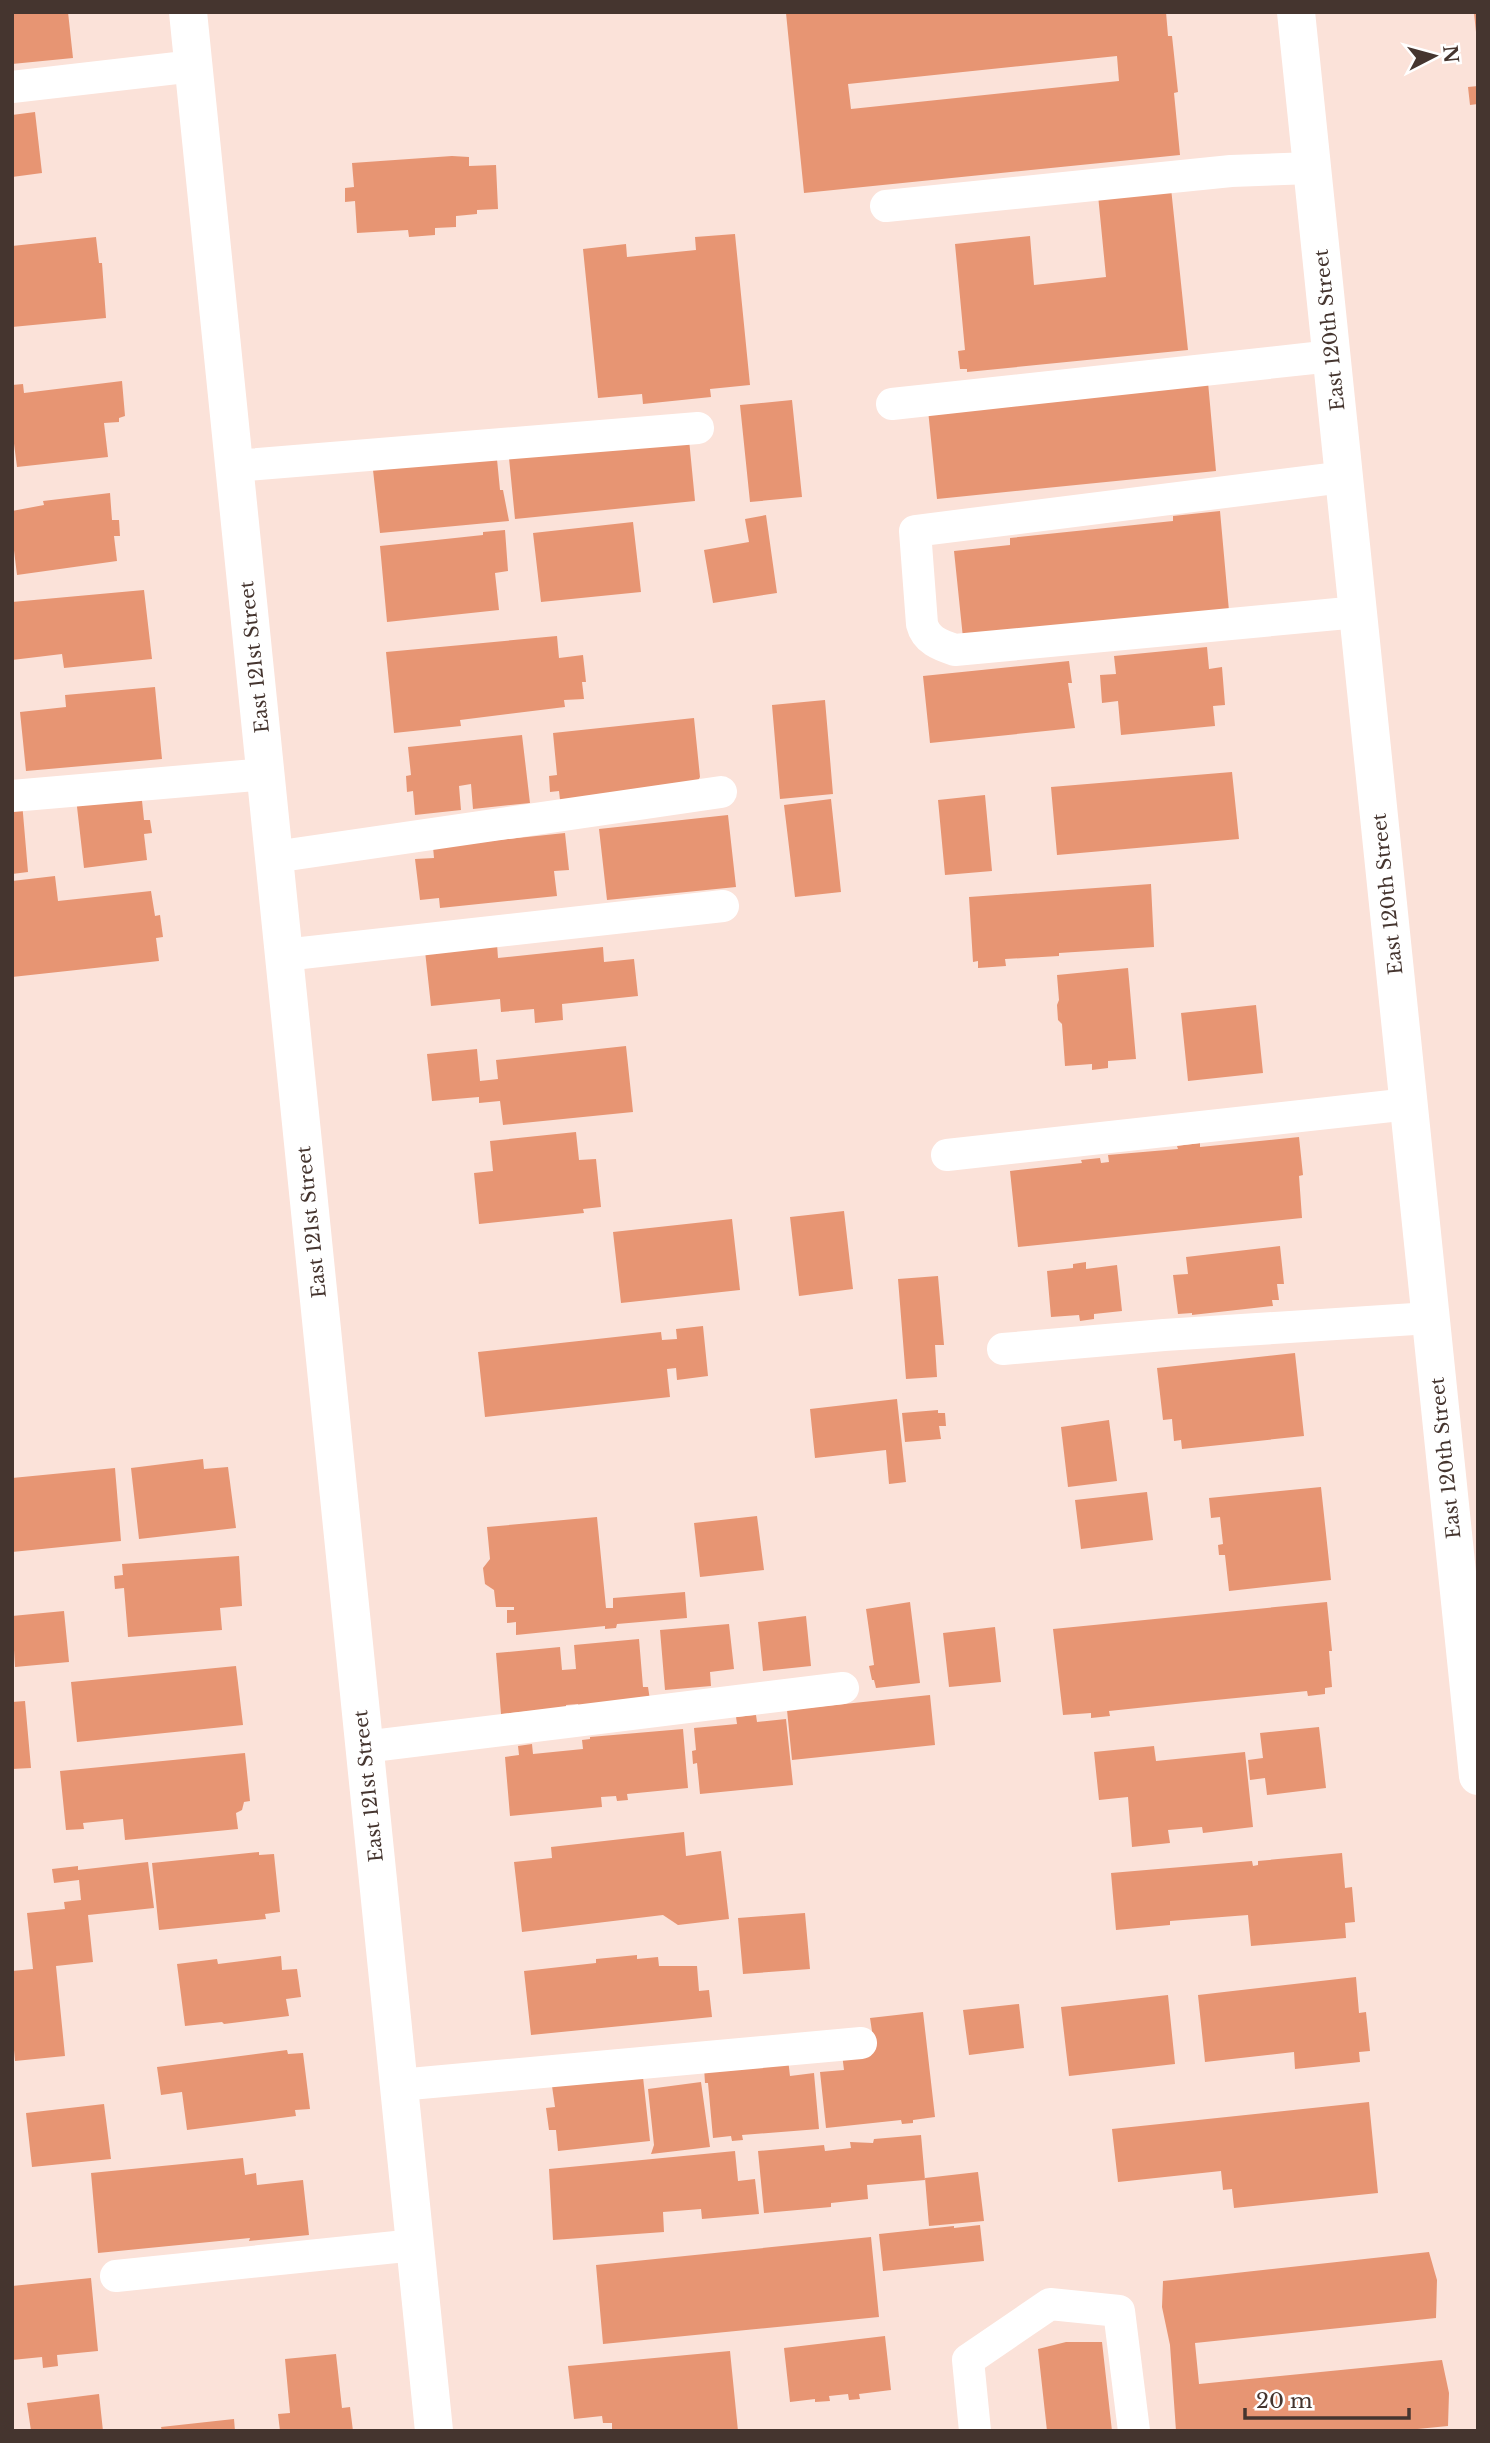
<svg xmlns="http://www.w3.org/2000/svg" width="1490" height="2443" font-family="'Libre Baskerville',serif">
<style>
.building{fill:#e79573;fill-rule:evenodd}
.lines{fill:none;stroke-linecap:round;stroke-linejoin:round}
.lane{stroke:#fff;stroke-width:32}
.street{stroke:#fff;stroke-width:38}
.secondary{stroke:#fff;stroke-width:38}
.labels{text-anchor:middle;stroke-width:5;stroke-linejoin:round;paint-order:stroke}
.street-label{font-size:19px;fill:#45352f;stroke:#fff}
</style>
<rect width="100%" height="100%" fill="#fbe2d9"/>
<path class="building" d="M 12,12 L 68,12 L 73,58 L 12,64 Z
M 796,12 L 1166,12 L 1168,36 L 1172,36 L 1178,92 L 1174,93 L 1180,155 L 804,193 L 786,13 ZM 1117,56 L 1119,81 L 851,109 L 848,84 Z
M 1474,13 L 1478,13 L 1478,32 L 1476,32 Z
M 1478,86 L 1478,104 L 1470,105 L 1468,87 Z
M 35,112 L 42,173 L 12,177 L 12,115 Z
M 452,156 L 469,157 L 469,166 L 496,165 L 498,209 L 477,210 L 477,214 L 456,216 L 456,227 L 435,228 L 435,235 L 409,237 L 408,230 L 357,233 L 355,201 L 345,202 L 345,188 L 354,187 L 352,163 Z
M 1171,188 L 1188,350 L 967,372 L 967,369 L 960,369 L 958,351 L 965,350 L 955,244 L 1030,236 L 1034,285 L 1106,277 L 1098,195 Z
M 735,234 L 750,385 L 710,389 L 711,397 L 643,404 L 642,394 L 598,398 L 583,249 L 626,244 L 627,257 L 696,250 L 695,237 Z
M 96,237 L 99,263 L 102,263 L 106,318 L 12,327 L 12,246 Z
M 122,381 L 125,416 L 119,418 L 119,422 L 104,423 L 108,457 L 17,467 L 12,428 L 12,385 L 23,384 L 24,393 Z
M 1208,382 L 1216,471 L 937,499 L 928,410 Z
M 792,400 L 802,497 L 750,502 L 740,405 Z
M 688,429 L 695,501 L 515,519 L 509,458 Z
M 496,449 L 500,490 L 503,490 L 509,521 L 380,533 L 372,461 Z
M 110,493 L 112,520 L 119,520 L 120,536 L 114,536 L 117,561 L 17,575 L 12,534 L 12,511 L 44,505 L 43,501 Z
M 1220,511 L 1229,611 L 963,638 L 954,551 L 1010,545 L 1010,538 L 1173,521 L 1173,516 Z
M 766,515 L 777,593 L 713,603 L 704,550 L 749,542 L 745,519 Z
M 633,522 L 641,592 L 541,602 L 533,533 Z
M 505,530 L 508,571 L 495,573 L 499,610 L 387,622 L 380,546 L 483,535 L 483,532 Z
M 144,590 L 152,659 L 64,668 L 62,654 L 12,660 L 12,602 Z
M 557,636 L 559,658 L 583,655 L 586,682 L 582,682 L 584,699 L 564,700 L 565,707 L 460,720 L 461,726 L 394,733 L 386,652 Z
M 1207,647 L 1209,669 L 1222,667 L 1225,705 L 1213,706 L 1215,726 L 1121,735 L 1118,701 L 1102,703 L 1100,675 L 1116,674 L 1114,656 Z
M 1069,661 L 1072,683 L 1068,683 L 1075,728 L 930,743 L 923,676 Z
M 155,687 L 162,759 L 26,771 L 20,712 L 66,707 L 65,695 Z
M 825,700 L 833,794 L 780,799 L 772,705 Z
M 694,718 L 700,777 L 695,786 L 560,800 L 559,791 L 550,792 L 549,776 L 557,775 L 553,733 Z
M 522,735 L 530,803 L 473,809 L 471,784 L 459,786 L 461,810 L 415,815 L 413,791 L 407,792 L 406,776 L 411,775 L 408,747 Z
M 1232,772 L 1239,839 L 1057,855 L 1051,787 Z
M 141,791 L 144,820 L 150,820 L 152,833 L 144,834 L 147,860 L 84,868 L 76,798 Z
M 985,795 L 992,871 L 945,875 L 938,800 Z
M 831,799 L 841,892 L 795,897 L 784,805 Z
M 22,802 L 28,872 L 12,874 L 12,803 Z
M 728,815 L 736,887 L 607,900 L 599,829 Z
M 565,833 L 569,870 L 554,871 L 557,896 L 440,908 L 439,898 L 420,900 L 415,859 L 434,858 L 433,847 Z
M 55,876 L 58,901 L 151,891 L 155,916 L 160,915 L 163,937 L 156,938 L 159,961 L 12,977 L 12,881 Z
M 1151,884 L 1154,947 L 1059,953 L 1059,956 L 1005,959 L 1006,966 L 978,968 L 978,961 L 973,962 L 969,897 Z
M 497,944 L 498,958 L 603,947 L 604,962 L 634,959 L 638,996 L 562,1004 L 563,1020 L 535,1023 L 534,1009 L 501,1012 L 500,999 L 431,1006 L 425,951 Z
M 1128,968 L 1136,1059 L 1108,1061 L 1108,1068 L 1092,1070 L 1092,1064 L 1065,1066 L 1062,1024 L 1058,1020 L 1057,1005 L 1059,1000 L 1057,975 Z
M 1256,1005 L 1263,1073 L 1188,1081 L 1181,1013 Z
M 626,1046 L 633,1112 L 503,1125 L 500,1101 L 479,1103 L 479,1097 L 432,1101 L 427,1054 L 477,1049 L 480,1081 L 498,1079 L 496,1060 Z
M 576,1132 L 579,1160 L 596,1159 L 601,1207 L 583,1209 L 584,1213 L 479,1224 L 474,1173 L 493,1171 L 490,1141 Z
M 1299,1137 L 1303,1175 L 1299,1176 L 1302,1218 L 1018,1247 L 1010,1171 L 1082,1163 L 1081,1160 L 1100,1158 L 1101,1163 L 1109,1162 L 1108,1155 L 1178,1149 L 1177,1146 L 1200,1143 L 1200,1147 Z
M 844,1211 L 853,1289 L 799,1296 L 790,1217 Z
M 732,1219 L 740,1290 L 621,1303 L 613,1232 Z
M 1280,1246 L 1284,1284 L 1277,1284 L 1279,1300 L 1272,1300 L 1273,1306 L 1192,1315 L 1192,1313 L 1178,1314 L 1173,1275 L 1188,1274 L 1186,1257 Z
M 1086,1262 L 1086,1269 L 1117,1265 L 1122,1311 L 1094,1314 L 1094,1319 L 1080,1321 L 1079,1315 L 1051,1317 L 1047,1271 L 1073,1268 L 1073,1264 Z
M 938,1276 L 944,1345 L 935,1345 L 937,1377 L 906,1379 L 898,1279 Z
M 703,1326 L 708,1376 L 677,1380 L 676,1368 L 667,1369 L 670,1397 L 485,1417 L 478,1352 L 661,1332 L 662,1340 L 677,1339 L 676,1329 Z
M 1295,1353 L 1304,1436 L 1182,1449 L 1181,1440 L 1174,1441 L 1172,1419 L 1163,1420 L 1157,1368 Z
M 897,1399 L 906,1482 L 889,1484 L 886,1450 L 815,1458 L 810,1409 Z
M 938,1410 L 938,1413 L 945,1413 L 946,1426 L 939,1426 L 941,1439 L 905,1442 L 902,1413 Z
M 1109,1420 L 1117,1481 L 1068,1487 L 1061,1427 Z
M 203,1459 L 204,1469 L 228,1467 L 236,1528 L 139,1539 L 131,1468 Z
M 115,1468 L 121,1541 L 12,1552 L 12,1478 Z
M 1321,1487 L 1331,1580 L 1229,1591 L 1225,1555 L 1219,1555 L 1218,1545 L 1223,1544 L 1220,1517 L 1211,1518 L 1209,1498 Z
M 1147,1492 L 1153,1540 L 1081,1549 L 1075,1500 Z
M 757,1516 L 764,1570 L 700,1577 L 694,1523 Z
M 597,1517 L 606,1608 L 613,1608 L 613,1598 L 685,1592 L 687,1618 L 617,1624 L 616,1628 L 605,1629 L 605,1626 L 516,1635 L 516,1622 L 507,1623 L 507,1610 L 514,1610 L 514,1607 L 496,1607 L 494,1590 L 485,1584 L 483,1568 L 490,1559 L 487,1527 Z
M 239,1556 L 242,1606 L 220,1608 L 222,1630 L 128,1637 L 124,1588 L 115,1589 L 114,1576 L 123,1575 L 122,1564 Z
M 910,1602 L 920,1683 L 876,1688 L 874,1680 L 872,1680 L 869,1666 L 874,1665 L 866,1609 Z
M 1327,1602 L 1332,1651 L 1329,1651 L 1332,1687 L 1325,1688 L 1325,1694 L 1308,1696 L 1307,1691 L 1195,1702 L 1109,1711 L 1110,1716 L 1091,1718 L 1091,1713 L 1063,1715 L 1053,1629 Z
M 64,1611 L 69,1662 L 15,1667 L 12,1616 Z
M 806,1616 L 811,1666 L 763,1671 L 758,1622 Z
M 729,1624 L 734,1669 L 710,1672 L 711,1686 L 665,1690 L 660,1630 Z
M 995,1627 L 1001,1682 L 949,1687 L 943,1633 Z
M 639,1639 L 643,1687 L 648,1687 L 650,1700 L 579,1707 L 578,1704 L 566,1705 L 566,1708 L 501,1714 L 496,1653 L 560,1647 L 562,1670 L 576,1669 L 574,1645 Z
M 236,1666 L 243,1725 L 77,1742 L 71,1682 Z
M 930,1695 L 935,1745 L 792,1760 L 787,1710 Z
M 25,1701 L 31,1768 L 12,1769 L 12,1702 Z
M 756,1715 L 757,1722 L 786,1719 L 793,1785 L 700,1794 L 697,1763 L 693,1764 L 692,1751 L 696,1750 L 694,1728 L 737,1724 L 736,1717 Z
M 1319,1727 L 1326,1788 L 1267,1795 L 1265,1778 L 1250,1780 L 1248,1760 L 1263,1758 L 1260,1733 Z
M 683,1729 L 688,1788 L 627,1794 L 628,1800 L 617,1801 L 616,1796 L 601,1797 L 602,1807 L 510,1816 L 505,1757 L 519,1755 L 518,1746 L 532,1744 L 533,1754 L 583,1749 L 582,1740 L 590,1739 L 590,1737 Z
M 1154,1746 L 1156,1761 L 1245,1752 L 1253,1827 L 1203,1833 L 1202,1827 L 1168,1830 L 1170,1843 L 1132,1847 L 1128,1797 L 1099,1800 L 1094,1752 Z
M 245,1753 L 250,1801 L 244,1802 L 242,1810 L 236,1813 L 238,1829 L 125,1840 L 123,1819 L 83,1823 L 84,1829 L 66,1830 L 60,1771 Z
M 684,1832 L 686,1856 L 721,1851 L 729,1919 L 678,1925 L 663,1915 L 522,1932 L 514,1862 L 552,1858 L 551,1847 Z
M 259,1852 L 259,1855 L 274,1854 L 280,1912 L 265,1914 L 266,1919 L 159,1930 L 152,1863 Z
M 1342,1853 L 1345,1888 L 1352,1887 L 1355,1922 L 1345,1923 L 1346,1938 L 1251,1946 L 1248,1915 L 1170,1921 L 1170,1925 L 1116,1930 L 1111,1873 L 1252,1861 L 1253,1866 L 1258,1865 L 1258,1861 Z
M 148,1862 L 154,1908 L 88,1915 L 93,1962 L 56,1966 L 65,2056 L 15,2061 L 12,2028 L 12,1971 L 33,1969 L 27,1913 L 65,1909 L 64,1902 L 81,1900 L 79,1880 L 54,1883 L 52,1869 L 78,1866 L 78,1870 Z
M 805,1913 L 810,1969 L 743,1974 L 738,1918 Z
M 637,1955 L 637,1959 L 658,1957 L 659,1966 L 697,1966 L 699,1991 L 709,1990 L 712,2017 L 531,2035 L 524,1971 L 596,1963 L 596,1959 Z
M 281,1956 L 282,1970 L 297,1969 L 301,1997 L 286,1999 L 289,2016 L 224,2024 L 222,2022 L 185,2026 L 177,1964 L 217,1959 L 218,1964 Z
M 1356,1977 L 1359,2013 L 1366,2012 L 1370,2051 L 1359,2052 L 1360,2062 L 1295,2069 L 1294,2052 L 1205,2062 L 1198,1995 Z
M 1168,1995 L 1175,2064 L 1069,2076 L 1061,2007 Z
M 1019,2004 L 1024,2048 L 969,2055 L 963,2010 Z
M 923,2012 L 935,2117 L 913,2120 L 913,2123 L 902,2124 L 901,2120 L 826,2128 L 820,2072 L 844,2070 L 842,2054 L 875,2051 L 870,2018 Z
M 287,2050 L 288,2054 L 303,2053 L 310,2109 L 295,2110 L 296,2116 L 187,2130 L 182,2092 L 161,2095 L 157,2067 Z
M 788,2059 L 790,2076 L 814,2073 L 819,2129 L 742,2135 L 743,2140 L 732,2141 L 731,2136 L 713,2138 L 708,2083 L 705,2083 L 704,2067 Z
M 643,2077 L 650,2141 L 558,2151 L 556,2130 L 549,2130 L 546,2108 L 555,2107 L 552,2086 Z
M 701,2082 L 710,2147 L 651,2154 L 654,2145 L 648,2089 Z
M 1369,2102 L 1378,2193 L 1234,2208 L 1232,2189 L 1223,2190 L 1221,2171 L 1118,2182 L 1112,2129 Z
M 104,2104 L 111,2159 L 32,2167 L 26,2113 Z
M 921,2135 L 925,2180 L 867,2185 L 868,2199 L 831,2203 L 831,2207 L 764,2213 L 758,2151 L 824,2145 L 825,2151 L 851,2148 L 850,2142 L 873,2143 L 874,2139 Z
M 735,2151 L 738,2181 L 755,2179 L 759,2214 L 702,2219 L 701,2209 L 663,2212 L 664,2232 L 553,2240 L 549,2169 Z
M 243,2158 L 245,2175 L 256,2173 L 257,2185 L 303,2180 L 309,2235 L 249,2241 L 250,2238 L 98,2253 L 91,2173 Z
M 978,2172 L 984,2221 L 929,2226 L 925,2178 Z
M 980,2225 L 984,2261 L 883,2271 L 879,2234 L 954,2226 L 954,2228 Z
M 871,2237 L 879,2317 L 603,2344 L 596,2265 Z
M 1429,2252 L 1437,2280 L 1436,2318 L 1195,2343 L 1199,2384 L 1442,2360 L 1449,2393 L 1448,2426 L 1397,2431 L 1176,2431 L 1170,2345 L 1162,2307 L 1163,2281 Z
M 91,2278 L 98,2351 L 57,2355 L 58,2366 L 43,2368 L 42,2357 L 12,2360 L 12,2286 Z
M 885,2336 L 891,2390 L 859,2394 L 860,2399 L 849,2400 L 848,2394 L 829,2396 L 830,2401 L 815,2402 L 815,2399 L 790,2402 L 784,2348 Z
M 1066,2342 L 1102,2342 L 1112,2431 L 1047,2431 L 1038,2349 Z
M 730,2351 L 738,2431 L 612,2431 L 612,2423 L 603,2423 L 602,2416 L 574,2419 L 568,2366 Z
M 336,2354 L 342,2408 L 350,2407 L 353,2431 L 280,2431 L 278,2414 L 290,2413 L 285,2359 Z
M 99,2394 L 103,2431 L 31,2431 L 27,2403 Z
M 234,2419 L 235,2431 L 162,2431 L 161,2427 Z"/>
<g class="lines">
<path class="lane" d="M 12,87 L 194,66
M 886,206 L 1231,171 L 1312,168
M 892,404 L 1332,356
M 234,466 L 698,428
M 1344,477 L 915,531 L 922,624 C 926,640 940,645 955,650 L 1358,612
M 12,796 L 266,774
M 274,857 L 721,792
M 284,955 L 723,906
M 947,1155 L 1409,1104
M 1003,1349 L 1164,1335 L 1430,1318
M 364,1747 L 843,1688
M 399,2085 L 861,2043
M 116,2276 L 415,2245
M 975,2431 L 968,2360 L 1050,2304 L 1119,2311 L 1134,2431"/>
<path class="street" d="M 188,12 L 434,2431"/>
<path class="secondary" d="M 1296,12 L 1478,1776"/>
</g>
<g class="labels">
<g class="street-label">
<text transform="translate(1329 330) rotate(-96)" y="7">East 120th Street</text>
<text transform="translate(254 657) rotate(-96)" y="7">East 121st Street</text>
<text transform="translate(1387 894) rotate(-96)" y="7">East 120th Street</text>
<text transform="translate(311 1222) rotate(-96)" y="7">East 121st Street</text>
<text transform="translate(1445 1458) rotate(-96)" y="7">East 120th Street</text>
<text transform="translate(368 1786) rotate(-96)" y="7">East 121st Street</text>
</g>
</g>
<rect width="1490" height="2443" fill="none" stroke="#45352f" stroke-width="28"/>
<g transform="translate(1434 56) rotate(84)" stroke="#ffffff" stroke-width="5" paint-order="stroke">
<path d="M0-5L12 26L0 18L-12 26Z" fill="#45352f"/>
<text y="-10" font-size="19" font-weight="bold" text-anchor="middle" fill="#45352f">N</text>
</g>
<path d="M1245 2408v10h164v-10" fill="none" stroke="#45352f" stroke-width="3.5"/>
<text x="1256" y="2408" font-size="21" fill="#45352f" stroke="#ffffff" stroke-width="5" paint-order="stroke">20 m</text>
</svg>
